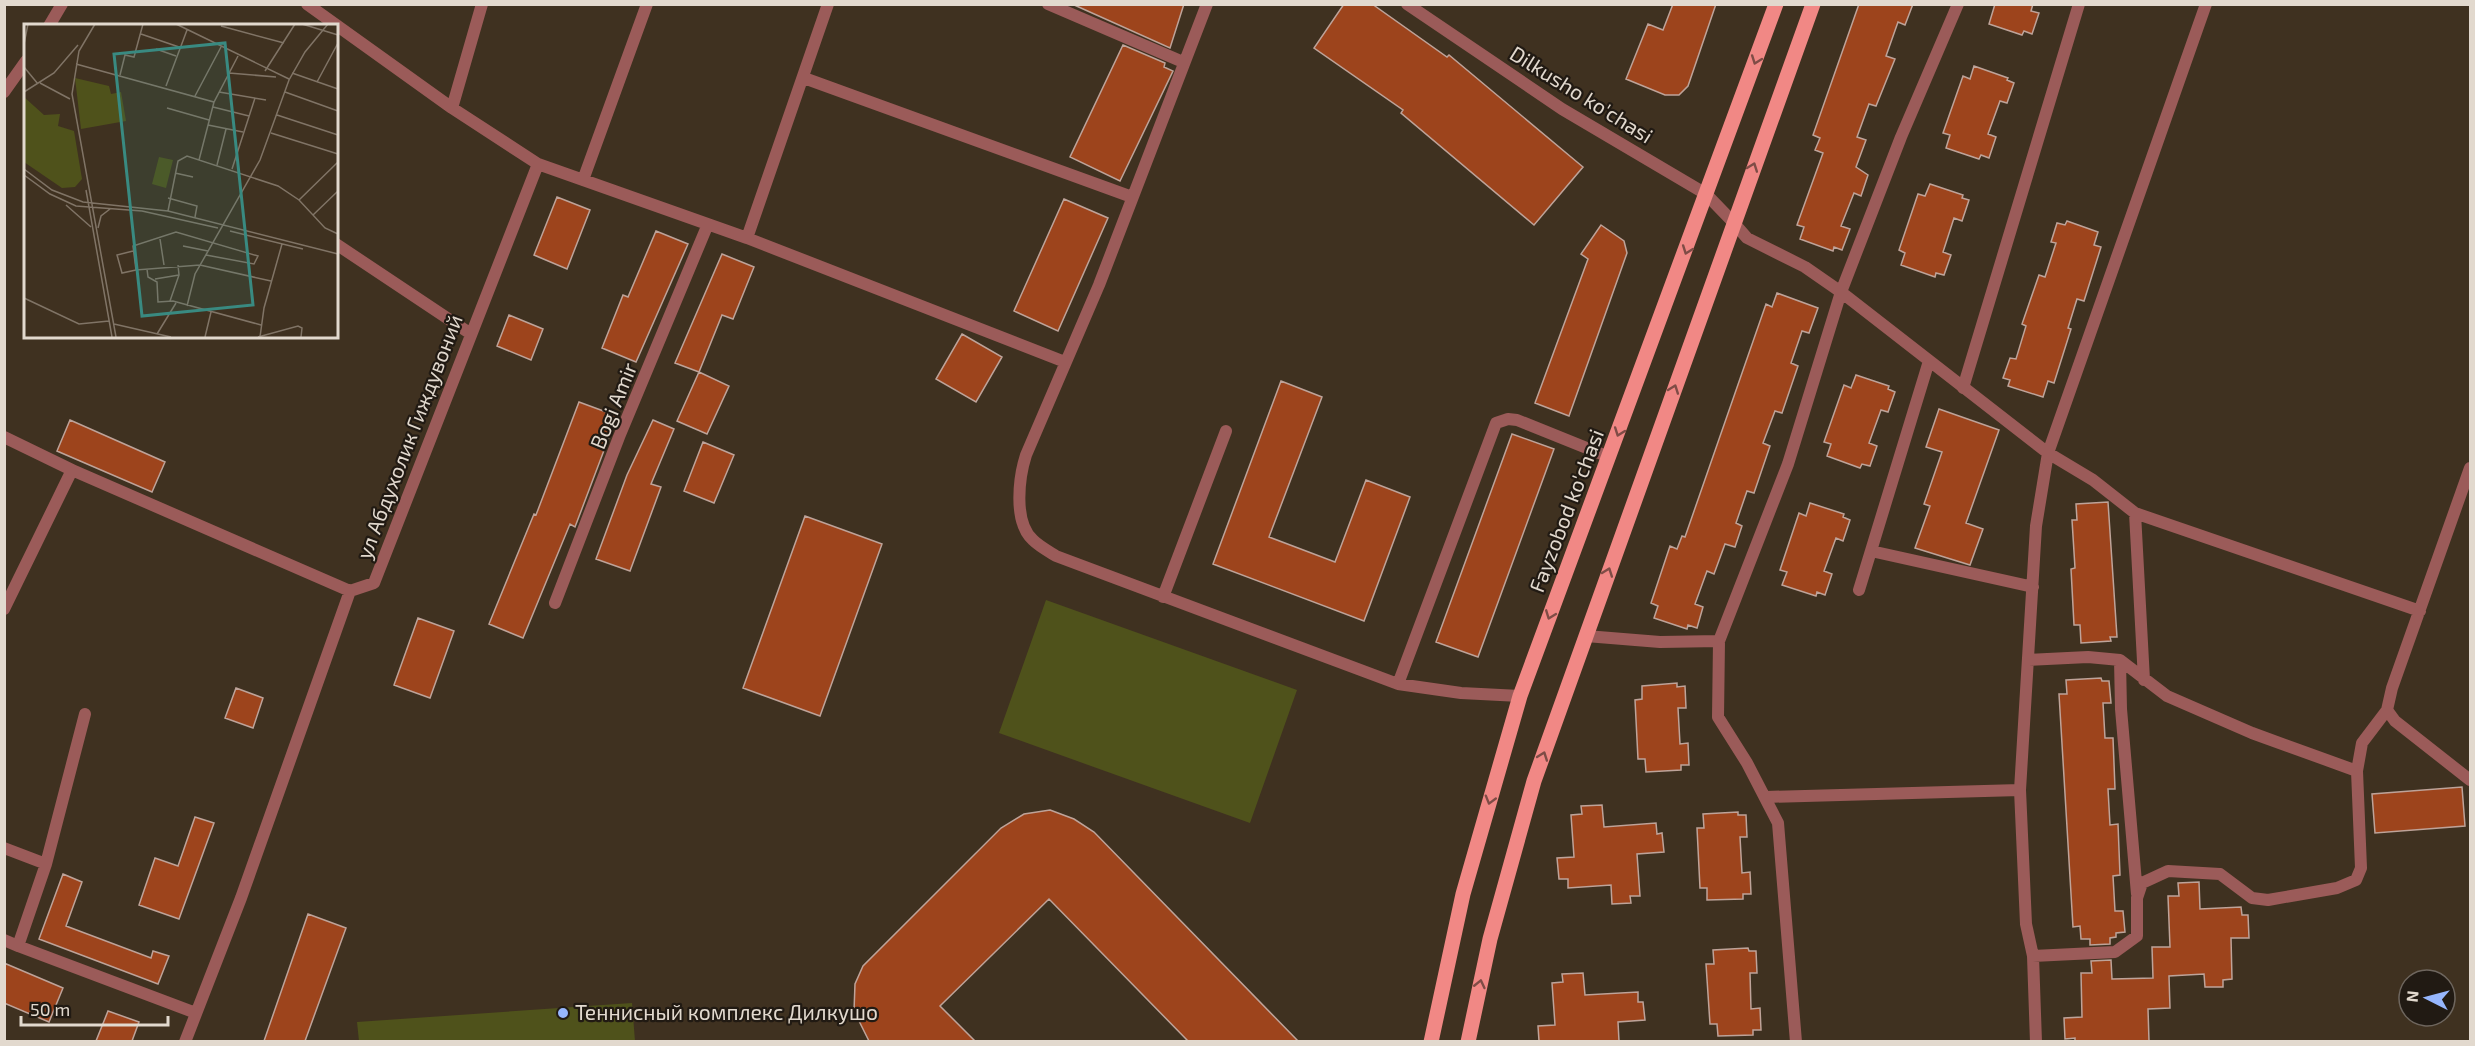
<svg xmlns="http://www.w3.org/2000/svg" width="2475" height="1046" font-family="'Exo 2',sans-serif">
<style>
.green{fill:#4f521b}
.building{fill:#9d441c;stroke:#bea399;stroke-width:1.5}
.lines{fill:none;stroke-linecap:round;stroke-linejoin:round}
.minor{stroke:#9b5b59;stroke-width:12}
.tertiary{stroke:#9b5b59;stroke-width:12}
.primary{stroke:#f18885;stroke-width:15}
.oneway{stroke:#7f4c46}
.poi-dot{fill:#96b6fd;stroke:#211a13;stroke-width:2}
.labels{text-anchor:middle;stroke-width:4.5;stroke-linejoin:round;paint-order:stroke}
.street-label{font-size:21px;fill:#e2d9ce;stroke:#211a13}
.poi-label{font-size:21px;fill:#e2d9ce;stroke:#211a13;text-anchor:start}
.inset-road{fill:none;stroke:#807466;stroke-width:1.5}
.view{fill:#398a81;fill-opacity:0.15;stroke:#398a81;stroke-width:3}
.inset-edge{fill:none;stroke:#e2d9ce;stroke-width:3}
</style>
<rect width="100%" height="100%" fill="#3f3120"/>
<path class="green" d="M 1046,600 L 1297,690 L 1250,823 L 999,733 Z
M 632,1003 L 635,1041 L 359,1041 L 357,1022 Z"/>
<path class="building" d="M 1072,4 L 1184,4 L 1170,48 Z
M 1344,4 L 1372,4 L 1447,57 L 1449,55 L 1583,167 L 1534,225 L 1401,113 L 1403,110 L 1314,48 Z
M 1673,4 L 1716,4 L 1688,86 L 1679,95 L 1665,95 L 1626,79 L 1648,24 L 1663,30 Z
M 1859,4 L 1913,4 L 1905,25 L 1898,22 L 1886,56 L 1895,59 L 1876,106 L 1869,104 L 1857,137 L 1866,140 L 1856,167 L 1868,175 L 1861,196 L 1854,193 L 1841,226 L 1850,229 L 1842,250 L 1834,247 L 1833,251 L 1800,239 L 1804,227 L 1797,225 L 1823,153 L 1815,150 L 1820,138 L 1813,135 Z
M 1995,4 L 2033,4 L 2031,11 L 2039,13 L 2032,34 L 2024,31 L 2022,35 L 1989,24 Z
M 1123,45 L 1165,63 L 1164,67 L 1173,71 L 1120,181 L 1070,157 Z
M 1974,66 L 2008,78 L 2007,80 L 2014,83 L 2007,103 L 2000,101 L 1988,134 L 1996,137 L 1989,158 L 1981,155 L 1979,159 L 1946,148 L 1950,135 L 1943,133 L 1963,76 L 1970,79 Z
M 1930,184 L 1963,195 L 1962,198 L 1969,200 L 1962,221 L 1954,218 L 1943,252 L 1951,255 L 1944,275 L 1936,273 L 1935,277 L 1901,265 L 1905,253 L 1899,250 L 1918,194 L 1925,196 Z
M 557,197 L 590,210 L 567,269 L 534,255 Z
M 1064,199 L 1108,218 L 1058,331 L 1014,311 Z
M 2067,221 L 2098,232 L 2094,245 L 2101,247 L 2084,301 L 2077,299 L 2068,328 L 2071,329 L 2054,383 L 2048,381 L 2043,397 L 2008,386 L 2010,380 L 2003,378 L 2010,358 L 2016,359 L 2026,326 L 2022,324 L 2039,275 L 2045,277 L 2056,243 L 2051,242 L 2057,223 L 2065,225 Z
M 1601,225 L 1624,241 L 1627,253 L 1569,416 L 1535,403 L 1588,259 L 1581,254 Z
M 656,231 L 688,244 L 636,362 L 602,348 L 623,295 L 628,297 Z
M 722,254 L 754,267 L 733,319 L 722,315 L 699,372 L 675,363 Z
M 1777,293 L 1818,308 L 1809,333 L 1802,331 L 1791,363 L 1798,366 L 1782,413 L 1775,411 L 1763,443 L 1770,446 L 1754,493 L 1747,491 L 1736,523 L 1742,526 L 1735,547 L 1725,544 L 1714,574 L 1707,571 L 1695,604 L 1703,607 L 1697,628 L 1688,625 L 1687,629 L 1654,618 L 1658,606 L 1651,603 L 1670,546 L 1677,549 L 1682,536 L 1685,537 L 1766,304 L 1772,307 Z
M 509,315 L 543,329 L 531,360 L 497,346 Z
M 962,334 L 1002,357 L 976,402 L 936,379 Z
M 699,372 L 729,386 L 707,434 L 677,421 Z
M 1856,375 L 1889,386 L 1888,389 L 1895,392 L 1888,412 L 1881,410 L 1869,443 L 1877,446 L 1870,466 L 1862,464 L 1860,468 L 1827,456 L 1831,444 L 1824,442 L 1844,385 L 1851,388 Z
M 1281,381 L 1322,397 L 1269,537 L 1335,562 L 1366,480 L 1410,497 L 1364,621 L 1213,564 Z
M 579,402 L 617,416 L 575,527 L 570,524 L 523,638 L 489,624 L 534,514 L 536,515 Z
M 1939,409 L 1999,430 L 1966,523 L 1983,529 L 1970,565 L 1915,548 L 1930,506 L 1924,504 L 1942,452 L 1926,447 Z
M 70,420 L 165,462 L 152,492 L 57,451 Z
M 653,420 L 674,429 L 651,484 L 661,487 L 630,571 L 596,559 L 627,475 Z
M 1512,434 L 1554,449 L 1478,657 L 1436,642 Z
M 703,442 L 734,455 L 714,503 L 684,491 Z
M 2108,502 L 2117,637 L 2110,637 L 2111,641 L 2081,643 L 2080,625 L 2074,625 L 2071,569 L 2075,568 L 2072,520 L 2077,520 L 2076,504 Z
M 1810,503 L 1844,514 L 1843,517 L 1850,520 L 1843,541 L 1836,538 L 1824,571 L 1832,574 L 1825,595 L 1817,592 L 1816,596 L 1782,585 L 1787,572 L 1780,570 L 1799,513 L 1806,516 Z
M 805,516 L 882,544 L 820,716 L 743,688 Z
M 418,618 L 454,631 L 430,698 L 394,685 Z
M 2101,678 L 2102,681 L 2109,681 L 2111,703 L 2103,703 L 2105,738 L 2113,738 L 2115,789 L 2108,789 L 2110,825 L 2118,824 L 2120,875 L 2113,876 L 2115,911 L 2123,911 L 2125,932 L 2116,933 L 2116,937 L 2110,938 L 2110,944 L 2090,945 L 2090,939 L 2081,939 L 2080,926 L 2073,927 L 2059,694 L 2067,694 L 2066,680 Z
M 1677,683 L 1677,687 L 1685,686 L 1686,708 L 1678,708 L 1680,744 L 1688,743 L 1689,765 L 1681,765 L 1681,770 L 1646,772 L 1645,759 L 1638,759 L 1635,700 L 1642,699 L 1642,686 Z
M 236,688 L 263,698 L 253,728 L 225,718 Z
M 2462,787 L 2465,826 L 2375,833 L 2372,794 Z
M 1602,805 L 1604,827 L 1656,823 L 1657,834 L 1662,833 L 1664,852 L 1637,854 L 1640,896 L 1630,896 L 1631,903 L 1612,904 L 1611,885 L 1568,888 L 1568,879 L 1559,879 L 1557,858 L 1574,857 L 1571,815 L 1582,814 L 1581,806 Z
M 1050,810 L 1074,819 L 1094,832 L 1298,1041 L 1188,1041 L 1049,899 L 940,1006 L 975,1041 L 869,1041 L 854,1011 L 855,984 L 863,966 L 1001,828 L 1024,814 Z
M 1738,812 L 1738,815 L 1746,815 L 1747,837 L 1740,837 L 1742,873 L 1750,872 L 1751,894 L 1743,894 L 1743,899 L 1707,900 L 1707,888 L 1700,888 L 1697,828 L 1704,828 L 1703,814 Z
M 195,817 L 214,823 L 179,919 L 139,905 L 155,858 L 178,866 Z
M 63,874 L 82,882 L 66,926 L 151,958 L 153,951 L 169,956 L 158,984 L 39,939 Z
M 2199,882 L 2200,909 L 2241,907 L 2242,915 L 2248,915 L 2249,938 L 2231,938 L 2232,979 L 2223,980 L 2223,987 L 2205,987 L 2204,974 L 2169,976 L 2170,1008 L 2148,1009 L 2149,1041 L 2075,1041 L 2075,1038 L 2065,1039 L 2064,1018 L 2082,1017 L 2081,973 L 2092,973 L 2091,961 L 2111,960 L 2112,979 L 2153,978 L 2152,947 L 2170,947 L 2168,896 L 2179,896 L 2178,883 Z
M 308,914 L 346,928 L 305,1041 L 264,1041 Z
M 1748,948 L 1749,951 L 1756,951 L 1757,973 L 1750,973 L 1751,1009 L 1760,1008 L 1761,1030 L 1753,1030 L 1753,1035 L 1718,1036 L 1717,1024 L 1710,1024 L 1706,964 L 1714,964 L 1713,950 Z
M 4,963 L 63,988 L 49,1022 L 4,1003 Z
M 1583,973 L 1585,995 L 1638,992 L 1638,1002 L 1643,1002 L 1645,1020 L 1618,1022 L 1619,1041 L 1539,1041 L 1538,1026 L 1555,1025 L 1552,983 L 1563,982 L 1562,974 Z
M 108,1011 L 139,1022 L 132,1041 L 96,1041 Z"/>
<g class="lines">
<path class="minor" d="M 1048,4 L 1183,62
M 1207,4 L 1099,285 L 1026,455 C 1019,477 1013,522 1033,540 C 1039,546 1048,551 1056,556 L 1398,684 L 1461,693 L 1520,696
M 49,26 L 62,4
M 804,78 L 1132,197
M 4,92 L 26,61
M 452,108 L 482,4
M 538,164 L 747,238 L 1065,362
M 583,180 L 647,4
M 1733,222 L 1747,238 L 1805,267 L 1841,292 L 2048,453 L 2093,480 L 2135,513 L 2420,611
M 747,238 L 828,4
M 336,244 L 471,334
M 1963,388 L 2079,4
M 4,437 L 72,470 L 350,591
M 2135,513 L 2144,680
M 1871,551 L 2033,587
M 1859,590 L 1929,361
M 1163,597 L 1226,431
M 555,603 L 619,437 L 708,224
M 4,609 L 72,470
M 1586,636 L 1660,642 L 1719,641
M 2029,660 L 2088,657 L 2120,660 L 2167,696 L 2252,733 L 2357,771
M 2120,660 L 2121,709 L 2137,894
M 1398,684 L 1496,423 L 1508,419 L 1517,420 L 1609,457
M 2387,710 L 2395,721 L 2470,780
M 1766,797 L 2020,790
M 4,848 L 46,864 L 18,946 L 196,1013
M 46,864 L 85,714
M 4,940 L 18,946
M 2033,956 L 2115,952 L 2137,936 L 2137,898 L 2142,883 L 2168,871 L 2220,874 L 2252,898 L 2268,900 L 2337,888 L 2356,880 L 2361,868 L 2357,771 L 2362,743 L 2387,710 L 2392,688 L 2470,468
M 185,1042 L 241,898 L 350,591 L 374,583 L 538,164 L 452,108 L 307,4
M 1796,1042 L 1778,823 L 1747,763 L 1718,717 L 1719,641 L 1788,464 L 1841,292 L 1901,137 L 1958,4
M 2036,1042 L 2033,956 L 2026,924 L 2020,790 L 2036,526 L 2048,453 L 2206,4"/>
<path class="tertiary" d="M 1407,4 L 1562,109 L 1706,194 L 1733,222"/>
<path class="primary" d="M 1431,1042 L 1463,894 L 1520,696 L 1776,4
M 1468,1042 L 1490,939 L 1534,781 L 1813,4"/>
</g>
<defs><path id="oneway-chevron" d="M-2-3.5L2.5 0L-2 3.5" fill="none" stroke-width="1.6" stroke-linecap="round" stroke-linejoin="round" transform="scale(1.5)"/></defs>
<g class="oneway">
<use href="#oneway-chevron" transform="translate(1756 60) rotate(110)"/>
<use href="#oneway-chevron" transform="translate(1753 167) rotate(-70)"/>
<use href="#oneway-chevron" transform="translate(1687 250) rotate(110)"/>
<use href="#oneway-chevron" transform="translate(1674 389) rotate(-70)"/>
<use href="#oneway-chevron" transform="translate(1619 432) rotate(110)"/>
<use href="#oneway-chevron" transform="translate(1608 572) rotate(-70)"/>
<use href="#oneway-chevron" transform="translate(1550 615) rotate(111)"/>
<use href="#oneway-chevron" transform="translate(1543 756) rotate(-70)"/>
<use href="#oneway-chevron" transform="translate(1490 800) rotate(106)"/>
<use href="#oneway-chevron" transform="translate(1480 984) rotate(-77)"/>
</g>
<circle class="poi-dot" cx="563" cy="1013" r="6"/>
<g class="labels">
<g class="street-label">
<text transform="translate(1581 95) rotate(32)" y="7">Dilkusho ko'chasi</text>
<text transform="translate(614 406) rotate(-68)" y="7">Bogi Amir</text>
<text transform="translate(410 437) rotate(-69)" y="7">ул Абдухолик Гиждувоний</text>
<text transform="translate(1567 511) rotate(-69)" y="7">Fayzobod ko'chasi</text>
</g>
<g class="poi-label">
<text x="575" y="1020">Теннисный комплекс Дилкушо</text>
</g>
</g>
<g transform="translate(24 24)">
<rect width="314" height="314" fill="#3f3120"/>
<path d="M 51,54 L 85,62 L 87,70 L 97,68 L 102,97 L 57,105 ZM 135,133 L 149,136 L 142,164 L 128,160 Z" fill="#4f521b"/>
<path d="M 0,73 L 20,91 L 36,90 L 34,102 L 50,107 L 58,155 L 51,163 L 38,164 L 0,138 Z" fill="#4f521b"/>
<path class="inset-road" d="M 71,0 L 55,27 L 48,70 L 92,313M 152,0 L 265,55M 278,0 L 314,11M 197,2 L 260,19M 117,10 L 155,23M 0,20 L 4,0M 132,25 L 152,32M 52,40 L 190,78 L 214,32M 0,43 L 14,60M 241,47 L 271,0M 205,49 L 252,53M 268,49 L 314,65M 96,51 L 101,31 L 110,33 L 119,0M 293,58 L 314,19M 16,59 L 46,75M 142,62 L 163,6M 0,68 L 30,49 L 54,21M 195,68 L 242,76M 261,68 L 314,87M 171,72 L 197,23M 189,83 L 225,92M 143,84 L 185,96M 253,91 L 314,111M 184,101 L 219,108M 247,109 L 314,130M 175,136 L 190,78M 193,141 L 202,105M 0,145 L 28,166 L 59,178 L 144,187 L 314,230M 208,145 L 231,74M 151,149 L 169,153M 0,151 L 26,170 L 52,182 L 118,187 L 194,204M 62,166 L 88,313M 144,174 L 173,182 L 171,193M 275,176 L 314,138M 42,181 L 67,203M 144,187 L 154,137 L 163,132 L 254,162 L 275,176 L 301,204 L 314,210M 289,191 L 314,167M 74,204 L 77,192 L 86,185M 206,207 L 279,225M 136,215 L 140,241M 159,222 L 184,227M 109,227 L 93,231 L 98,249 L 112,246M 182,231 L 230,240 L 234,232 L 152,208 L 109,222 L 112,246 L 176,241 L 247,257M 123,245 L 124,253 L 133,258 L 134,278 L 149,277 L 237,301M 131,255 L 155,251M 0,274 L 55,300 L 85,297M 146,277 L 155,251 L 154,241M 163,282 L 171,250 L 236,136 L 265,56 L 281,28 L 304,0M 90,300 L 147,313M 133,310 L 152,279M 181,313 L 187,288M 234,313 L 274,302 L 278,304 L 277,313M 236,313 L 240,284 L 258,220"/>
<path class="view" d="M 201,19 L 229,281 L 118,292 L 90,30 Z"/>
<rect width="314" height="314" class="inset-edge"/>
</g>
<rect width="2475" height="1046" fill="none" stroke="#e2d9ce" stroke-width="12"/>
<g transform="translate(2427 998) rotate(276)"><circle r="28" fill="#211a13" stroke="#6e665e" stroke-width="1.5"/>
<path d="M0-4.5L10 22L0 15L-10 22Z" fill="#96b6fd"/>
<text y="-9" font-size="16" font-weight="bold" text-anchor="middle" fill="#e2d9ce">N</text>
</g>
<path d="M21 1016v9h147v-9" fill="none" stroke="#e2d9ce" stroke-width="3"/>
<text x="30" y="1016" font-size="18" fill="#e2d9ce" stroke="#211a13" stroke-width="4.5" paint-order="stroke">50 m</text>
</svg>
